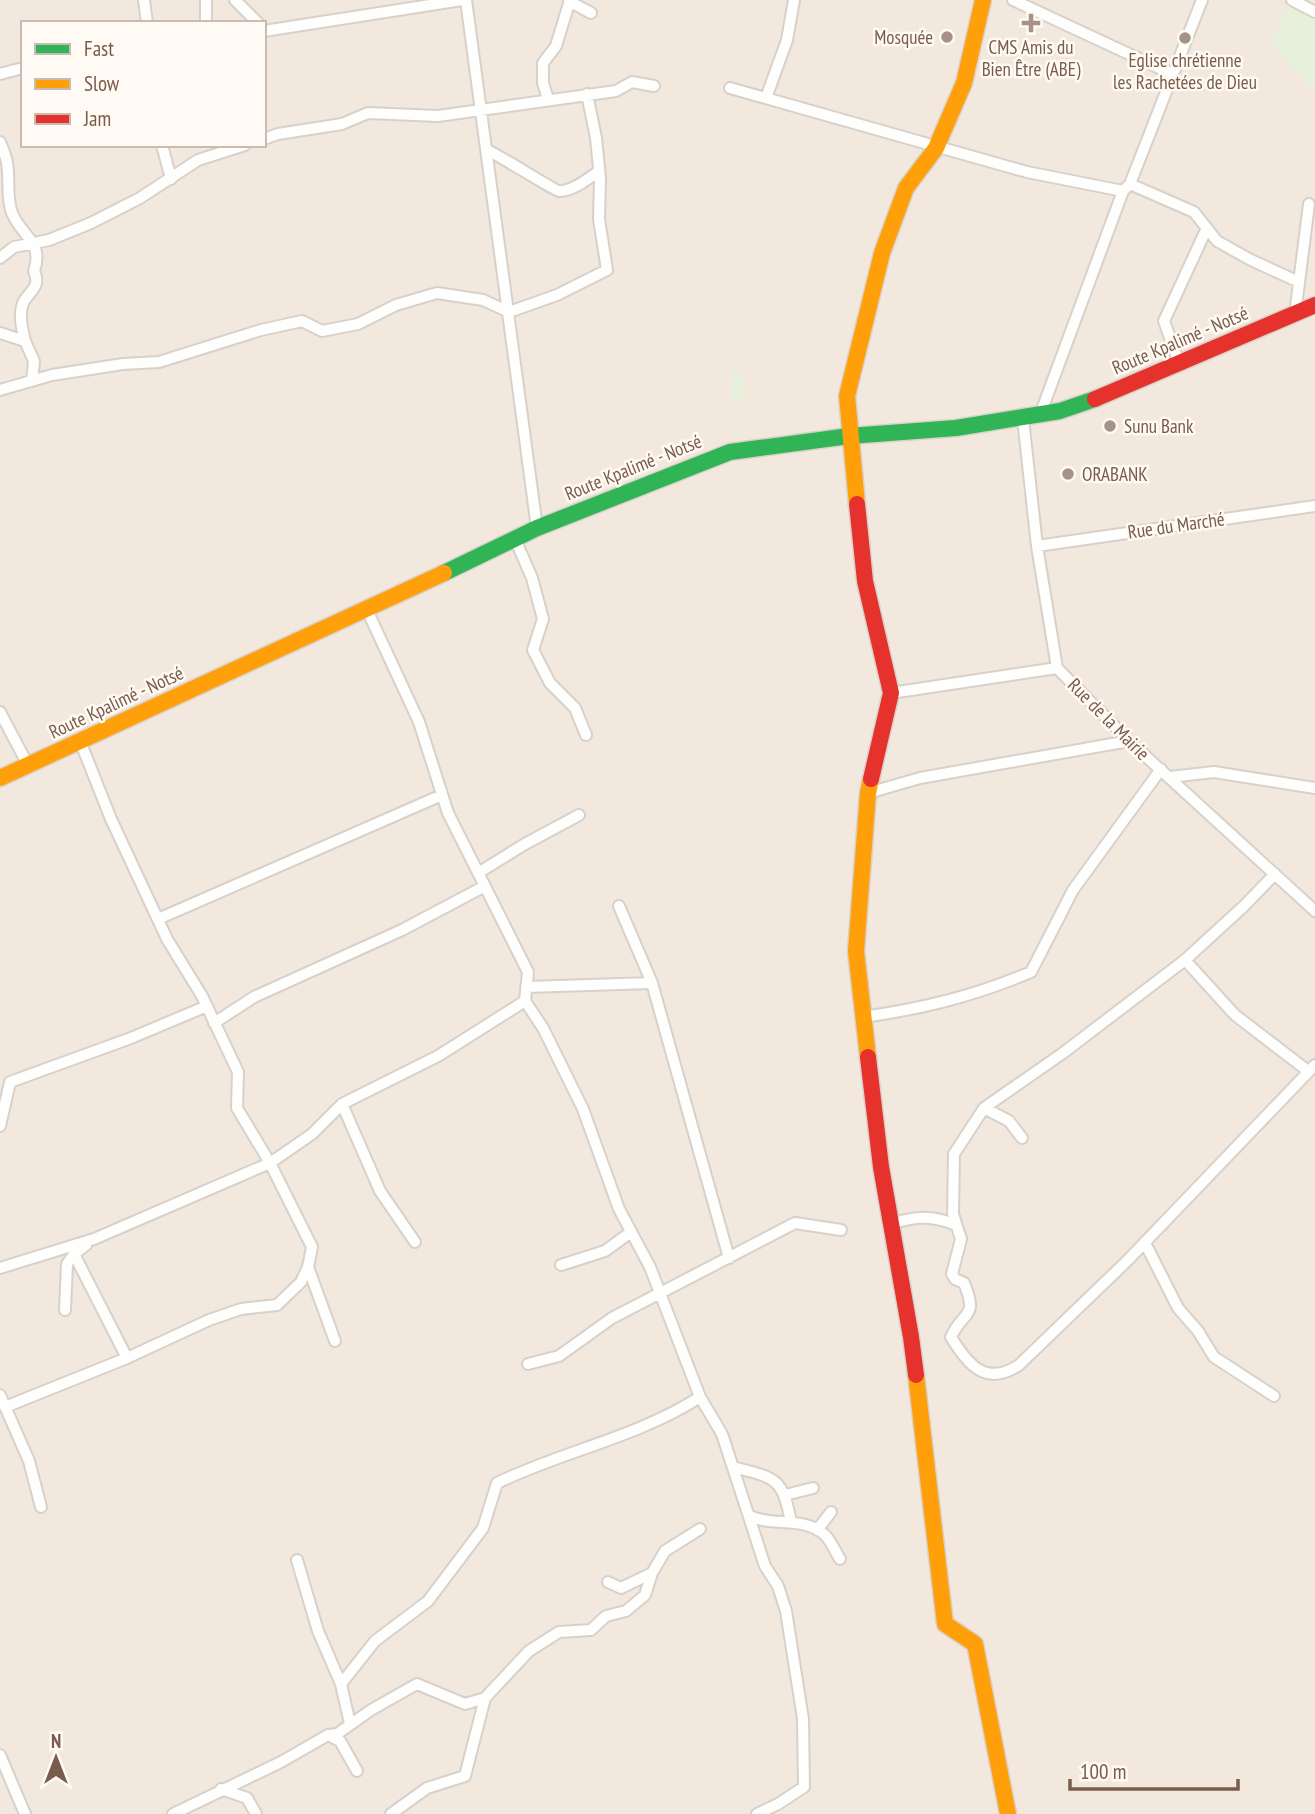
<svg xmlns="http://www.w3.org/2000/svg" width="1315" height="1814" font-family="'PT Sans Narrow',sans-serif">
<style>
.residential{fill:#f2e8de;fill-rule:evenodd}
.green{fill:#e7f0db}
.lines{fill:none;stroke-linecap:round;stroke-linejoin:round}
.street-casing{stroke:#d7d1cb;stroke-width:14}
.fast-casing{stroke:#d9d2cb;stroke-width:19}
.slow-casing{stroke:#d9d2cb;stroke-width:19}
.jam-casing{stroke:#d9d2cb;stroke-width:19}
.street{stroke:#fefefd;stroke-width:10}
.fast{stroke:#30b455;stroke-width:16}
.slow{stroke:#ff9f0a;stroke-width:16}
.jam{stroke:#e5322d;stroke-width:16}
.poi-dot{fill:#a69286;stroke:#fffaf3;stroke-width:2.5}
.labels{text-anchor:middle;stroke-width:5;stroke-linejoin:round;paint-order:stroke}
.poi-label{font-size:19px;fill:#7a5c4d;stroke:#fffaf3}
.street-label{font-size:19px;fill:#7a5c4d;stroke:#fffaf3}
</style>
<rect width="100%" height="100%" fill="#f9f5f0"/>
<path class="residential" d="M 0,0 L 1315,0 L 1315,1814 L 0,1814 ZM 23,23 L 264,23 L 264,145 L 23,145 Z"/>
<path class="green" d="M 1291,0 L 1315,0 L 1315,94 L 1271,42 Z
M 731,372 L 740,372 L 744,380 L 744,398 L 731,398 Z"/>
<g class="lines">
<defs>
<path id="street" d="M 144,0 L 147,23
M 235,0 L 258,23
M 466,0 L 537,528
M 1013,0 L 1172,74
M 1292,0 L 1315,12
M 569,1 L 591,13
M 206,23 L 206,0
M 264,31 L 462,0
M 0,74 L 23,68
M 730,88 L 1027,172 L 1123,191
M 766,98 L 787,40 L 794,0
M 548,99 L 543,83 L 543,63 L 556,46 L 570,0
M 264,139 L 278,134 L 342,124 L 368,113 L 438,116 L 616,91 L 632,82 L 654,86
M 0,142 C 3,149 6,156 7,163 C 10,179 6,198 12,213 C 22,237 44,242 34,271 C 41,286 31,290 24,301 C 18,313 22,329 25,341
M 162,145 L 171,179
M 487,150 C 499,155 555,191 559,191 C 572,192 589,178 599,171
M 1130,184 L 1194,212 L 1217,241 L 1251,260 L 1299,282
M 0,258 L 14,247 L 49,240 L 91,223 L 140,198 L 198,160 L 245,145
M 1295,314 L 1309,204
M 0,333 L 25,341 L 34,361 L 32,381
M 1179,363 L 1164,321 L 1206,230
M 0,390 L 52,375 L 123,364 L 159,362 L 261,330 L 302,321 L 322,331 L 358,324 L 396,305 L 437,293 L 483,300 L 509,312 L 557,295 L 607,270 L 599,219 L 600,178 L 596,138 L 587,94
M 1040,415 L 1123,191 L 1130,184 L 1202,0
M 1023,419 L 1037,546 L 1057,668 L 1129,741 L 1315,911
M 515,539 L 532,578 L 543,619 L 533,650 L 550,683 L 575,708 L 586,735
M 1037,546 L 1315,506
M 367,610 L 419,722 L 448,813 L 528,972 L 525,1001 L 543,1028 L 583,1109 L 619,1209 L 650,1267 L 700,1397 L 722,1434 L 765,1566 L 778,1586 L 786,1611 L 803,1719 L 804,1787 L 778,1804 L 757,1814
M 891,693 L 1057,668
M 0,712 L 28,765
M 80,741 L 111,819 L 167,939 L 202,996 L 238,1072 L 237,1108 L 270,1163 L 312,1247 L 308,1267 L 335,1341
M 1170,777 L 1214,772 L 1315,788
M 868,793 L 920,778 L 1129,741
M 478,873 L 525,844 L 579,815
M 1275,874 L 1244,906 L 1185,960 L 1063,1053 L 984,1108 L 954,1154 L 953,1214 L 961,1239 L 952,1274 L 955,1279 L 964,1283 C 979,1319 963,1310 951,1337 C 968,1365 986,1387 1019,1365 L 1127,1261 L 1315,1065
M 619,906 L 652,983
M 158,919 L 442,795
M 1185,960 L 1235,1015 L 1308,1071
M 526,987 L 652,983 L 729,1258
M 864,1017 C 925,1008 974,996 1031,972 L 1073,890 L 1161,769
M 214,1023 L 254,997 L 402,930 L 485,886
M 342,1104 L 380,1191 L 415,1242
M 984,1108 L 1009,1121 L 1022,1138
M 0,1126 L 10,1082 L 131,1038 L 207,1006
M 891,1224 C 915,1216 933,1215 956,1225
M 1145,1243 L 1178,1308 L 1198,1331 L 1214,1357 L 1274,1396
M 86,1245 L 74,1254 L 127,1358
M 561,1265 L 605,1251 L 631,1232
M 0,1268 L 94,1239 L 270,1163 L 312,1134 L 342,1104 L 438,1056 L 525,1001
M 65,1310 L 67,1264 L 74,1254
M 528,1364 L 559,1356 L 612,1318 L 795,1223 L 841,1230
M 0,1395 L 29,1461 L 41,1507
M 5,1407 L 127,1358 L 209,1320 L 241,1309 L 277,1305 L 301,1282 L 308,1267
M 733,1467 C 776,1478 782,1477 791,1522
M 785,1495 L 813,1488
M 750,1516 C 772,1527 805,1516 825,1535 C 831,1541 835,1551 840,1559
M 817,1530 L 831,1512
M 297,1560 L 318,1631 L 341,1684
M 608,1582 L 621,1588 L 652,1573 L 665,1551 L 700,1529
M 350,1724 L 341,1684 L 375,1641 L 428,1601 L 483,1528 L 497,1483 C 563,1451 638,1437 700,1397
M 328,1735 L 340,1741 L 357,1771
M 0,1755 L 25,1814
M 221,1789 L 247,1798 L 256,1814
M 173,1814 L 281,1762 L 328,1735 L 337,1734 L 371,1710 L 417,1684 L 465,1704 L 485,1698
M 391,1814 L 427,1788 L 465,1776 L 485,1698 L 529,1651 L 559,1632 L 591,1630 L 606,1616 L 626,1611 L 645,1595 L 652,1573"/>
<path id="fast" d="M 444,573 L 537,528 L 730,452 L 849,436 L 956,428 L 1060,411 L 1095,399"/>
<path id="slow" d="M 857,504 L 847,396 L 882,253 L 906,188 L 936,148 L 964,83 L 983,0
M 0,778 L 444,573
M 868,1057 L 856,951 L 868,793 L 871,779
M 916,1375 L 945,1624 L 975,1644 L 1008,1814"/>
<path id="jam" d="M 1095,399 L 1315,305
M 857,504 L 865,581 L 891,693 L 871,779
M 868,1057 L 881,1167 L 911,1337 L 916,1375"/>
</defs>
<use href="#street" class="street-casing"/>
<use href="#fast" class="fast-casing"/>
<use href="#slow" class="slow-casing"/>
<use href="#jam" class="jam-casing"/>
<use href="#street" class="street"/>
<use href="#fast" class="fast"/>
<use href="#slow" class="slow"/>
<use href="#jam" class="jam"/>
</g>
<g class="poi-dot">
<path d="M1027.5 12.5h7v7h7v7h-7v7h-7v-7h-7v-7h7z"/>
<circle cx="947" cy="37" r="7"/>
<circle cx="1185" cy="38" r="7"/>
<circle cx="1110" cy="426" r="7"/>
<circle cx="1068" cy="474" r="7"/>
</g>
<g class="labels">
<g class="poi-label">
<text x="933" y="44" text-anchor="end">Mosquée</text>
<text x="1031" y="54">CMS Amis du<tspan x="1031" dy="22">Bien Être (ABE)</tspan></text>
<text x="1185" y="67">Eglise chrétienne<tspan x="1185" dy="22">les Rachetées de Dieu</tspan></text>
<text x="1124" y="433" text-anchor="start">Sunu Bank</text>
<text x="1082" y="481" text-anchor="start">ORABANK</text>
</g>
<g class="street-label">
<text transform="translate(1180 340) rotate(-23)" y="7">Route Kpalimé - Notsé</text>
<text transform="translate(633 467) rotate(-22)" y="7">Route Kpalimé - Notsé</text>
<text transform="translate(1176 525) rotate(-8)" y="7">Rue du Marché</text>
<text transform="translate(116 702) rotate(-25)" y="7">Route Kpalimé - Notsé</text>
<text transform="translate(1109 719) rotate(45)" y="7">Rue de la Mairie</text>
</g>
</g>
<rect x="21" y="21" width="245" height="126" fill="#fffaf3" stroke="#cabbb1" stroke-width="2"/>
<rect x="35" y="44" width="35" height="10" fill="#30b455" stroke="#cabbb1" stroke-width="2"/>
<text x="84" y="56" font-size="21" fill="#7a5c4d">Fast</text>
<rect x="35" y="79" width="35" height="10" fill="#ff9f0a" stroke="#cabbb1" stroke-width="2"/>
<text x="84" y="91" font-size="21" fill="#7a5c4d">Slow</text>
<rect x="35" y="114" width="35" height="10" fill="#e5322d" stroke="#cabbb1" stroke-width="2"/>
<text x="84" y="126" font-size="21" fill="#7a5c4d">Jam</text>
<g transform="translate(56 1758)" stroke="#fffaf3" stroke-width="5" paint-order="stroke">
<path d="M0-5L12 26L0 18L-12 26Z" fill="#7a5c4d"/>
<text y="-10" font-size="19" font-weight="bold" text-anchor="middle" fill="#7a5c4d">N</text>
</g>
<path d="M1070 1779v10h168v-10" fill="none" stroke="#7a5c4d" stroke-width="3.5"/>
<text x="1080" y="1779" font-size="21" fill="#7a5c4d" stroke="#fffaf3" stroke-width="5" paint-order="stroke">100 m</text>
</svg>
